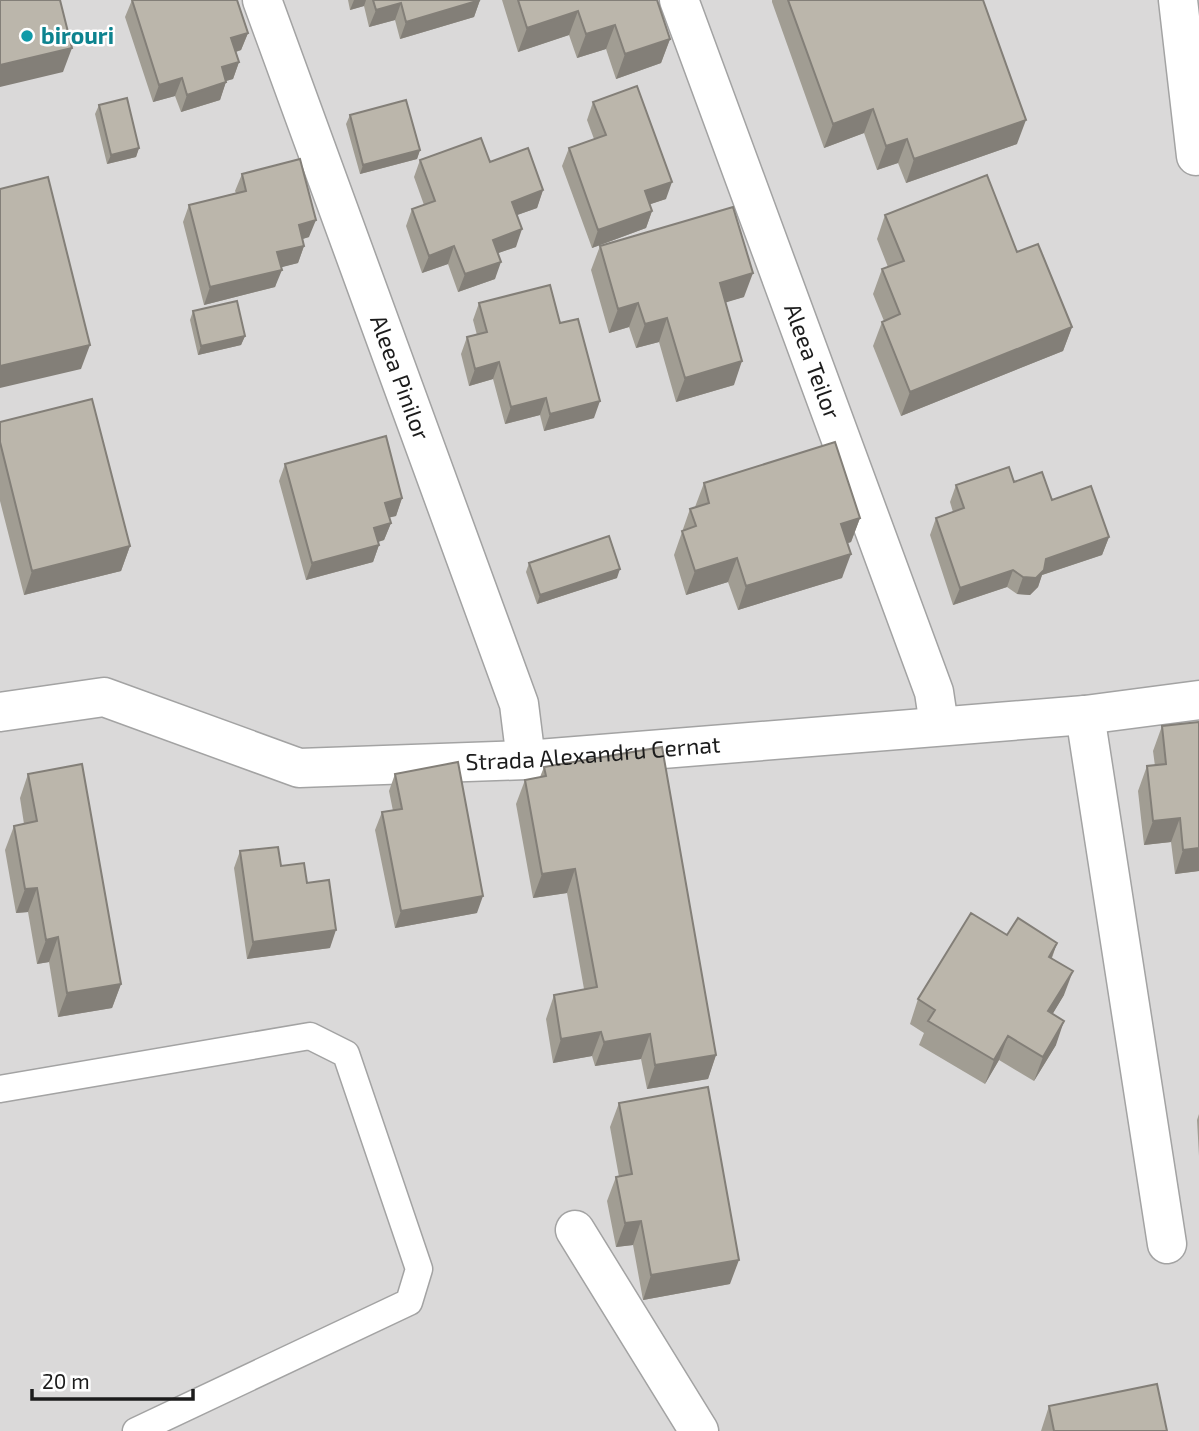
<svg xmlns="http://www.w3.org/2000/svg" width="1199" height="1431" font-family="'Exo 2',sans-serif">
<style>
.residential{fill:#dad9d9}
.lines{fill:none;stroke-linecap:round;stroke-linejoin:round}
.lane-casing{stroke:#a3a3a3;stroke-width:29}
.street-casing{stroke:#a3a3a3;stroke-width:41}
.lane{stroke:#fff;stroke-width:26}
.street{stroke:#fff;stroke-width:38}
.wall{fill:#a19d93}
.shaded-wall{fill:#837f78}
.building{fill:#bbb6ab;stroke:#837f78;stroke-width:2}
.culture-dot{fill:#0f9aa8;stroke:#fff;stroke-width:2.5}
.labels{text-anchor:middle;stroke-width:5;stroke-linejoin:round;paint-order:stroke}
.culture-label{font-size:23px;font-weight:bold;fill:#0d838f;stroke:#fff;text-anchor:start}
.street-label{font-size:23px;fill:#1c1c1c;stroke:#fff}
</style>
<rect width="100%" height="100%" fill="#eeede1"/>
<path class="residential" d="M 0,0 L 1199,0 L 1199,1431 L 0,1431 Z"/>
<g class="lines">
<defs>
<path id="lane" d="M 0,1089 L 310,1036 L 346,1054 L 419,1269 L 409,1302 L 136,1431"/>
<g id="street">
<path id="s1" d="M 262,0 L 519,704 L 526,760"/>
<path id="s2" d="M 679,0 L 934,692 L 939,725"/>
<path d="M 1178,0 L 1196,156"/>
<path id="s3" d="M 0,712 L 104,697 L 299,768 L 526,760 L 1085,715 L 1199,700"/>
<path d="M 1085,715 L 1167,1244"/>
<path d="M 575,1230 L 699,1431"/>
</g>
</defs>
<use href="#lane" class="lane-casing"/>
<use href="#street" class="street-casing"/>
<use href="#lane" class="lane"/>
<use href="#street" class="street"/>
</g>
<path class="wall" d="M 132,0 L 248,33 L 241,50 L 236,52 L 239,62 L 233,79 L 226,81 L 220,100 L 181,112 L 175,96 L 153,102 L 125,17 Z
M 348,0 L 480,0 L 474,17 L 400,39 L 395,20 L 369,27 L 364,6 L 350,10 Z
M 502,0 L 657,0 L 670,39 L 661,63 L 616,79 L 606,49 L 577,58 L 569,35 L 518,52 Z
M 772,0 L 983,0 L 1017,144 L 906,183 L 898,163 L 877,170 L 864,133 L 824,148 L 772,2 Z
M 593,102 L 666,199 L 650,204 L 652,211 L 646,228 L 592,248 L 562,166 L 569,148 L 594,139 L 587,120 Z
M 99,105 L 139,148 L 136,157 L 107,164 L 95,114 Z
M 350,115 L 420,150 L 417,159 L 360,174 L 346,124 Z
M 420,160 L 490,162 L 543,190 L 537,208 L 517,215 L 516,247 L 498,253 L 495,279 L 458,292 L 448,264 L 422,273 L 406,226 L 412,209 L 424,205 L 414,177 Z
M 242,174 L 309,237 L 302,239 L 304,246 L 298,263 L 281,267 L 275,287 L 204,305 L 183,222 L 189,205 L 236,193 L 235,191 Z
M 885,215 L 1017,252 L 1072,327 L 1063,351 L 901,416 L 873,346 L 882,322 L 884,321 L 873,294 L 882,269 L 888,267 L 877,239 Z
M 600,246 L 744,297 L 725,302 L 734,385 L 676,402 L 659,342 L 636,348 L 629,327 L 609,333 L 591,270 Z
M 479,303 L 560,323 L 594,418 L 544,431 L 540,415 L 505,424 L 493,379 L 469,386 L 461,354 L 467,337 L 477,335 L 473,320 Z
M 193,311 L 245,336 L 241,345 L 198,355 L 190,320 Z
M 0,422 L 130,546 L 121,571 L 24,595 L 0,501 Z
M 285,464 L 402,498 L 396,516 L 389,517 L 391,523 L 384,540 L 378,542 L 379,545 L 373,562 L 306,580 L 279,481 Z
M 1014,482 L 1052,500 L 1109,537 L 1102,555 L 1042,575 L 1038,587 L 1030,595 L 1017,594 L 1007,587 L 953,605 L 930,535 L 936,518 L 953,512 L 950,502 L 956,485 Z
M 704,483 L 860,518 L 851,542 L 848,543 L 842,578 L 738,610 L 728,582 L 686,595 L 674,555 L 690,509 L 695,507 Z
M 529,563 L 617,578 L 537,604 L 526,572 Z
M 1199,722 L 1199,871 L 1175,874 L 1171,842 L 1144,845 L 1138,791 L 1147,766 L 1155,766 L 1153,751 L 1162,726 Z
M 544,767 L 716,1055 L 708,1079 L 647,1089 L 641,1059 L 595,1066 L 592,1056 L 553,1063 L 546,1019 L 554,995 L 584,989 L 567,893 L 533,898 L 516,804 L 525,780 L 540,777 Z
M 28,774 L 121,984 L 112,1008 L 58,1017 L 49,962 L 37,964 L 28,912 L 16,913 L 5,850 L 14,826 L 24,824 L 20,798 Z
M 395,774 L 477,913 L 395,928 L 375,830 L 382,812 L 393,811 L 389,791 Z
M 240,851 L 281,866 L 307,883 L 330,948 L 247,959 L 234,868 Z
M 1007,935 L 1057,943 L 1052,958 L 1064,995 L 1053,1013 L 1056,1045 L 1034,1081 L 999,1060 L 985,1084 L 919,1045 L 924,1033 L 910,1024 L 918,999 Z
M 619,1103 L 730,1284 L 643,1300 L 633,1245 L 616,1247 L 607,1201 L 616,1177 L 619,1177 L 610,1127 Z
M 1199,1114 L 1199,1156 L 1197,1120 Z
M 1049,1406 L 1167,1431 L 1041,1431 Z"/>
<path class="shaded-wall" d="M 354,0 L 366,0 L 364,6 L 350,10 Z
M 480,0 L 474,17 L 400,39 L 406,22 Z
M 401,3 L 395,20 L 369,27 L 376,10 Z
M 578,11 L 569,35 L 518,52 L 527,28 Z
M 615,25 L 606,49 L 577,58 L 586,34 Z
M 248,33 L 241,50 L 225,55 L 231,38 Z
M 670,39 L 661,63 L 616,79 L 625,54 Z
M 72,48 L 63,72 L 0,87 L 0,65 Z
M 239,62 L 233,79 L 215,84 L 222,67 Z
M 182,78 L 175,96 L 153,102 L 159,85 Z
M 226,82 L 220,100 L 181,112 L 187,95 Z
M 873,109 L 864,133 L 824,148 L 833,124 Z
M 1026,120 L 1017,144 L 906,183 L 914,159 Z
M 907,139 L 898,163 L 877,170 L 886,146 Z
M 139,148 L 136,157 L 107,164 L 111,155 Z
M 420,150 L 417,159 L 360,174 L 363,165 Z
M 672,182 L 666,199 L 639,208 L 645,191 Z
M 543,190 L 537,208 L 506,219 L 512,202 Z
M 652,211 L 646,228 L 592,248 L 598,230 Z
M 316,220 L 309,237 L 293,242 L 299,225 Z
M 522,229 L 516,247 L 487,257 L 493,240 Z
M 304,246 L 298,263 L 271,270 L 277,252 Z
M 454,246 L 448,264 L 422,273 L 429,256 Z
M 501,262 L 495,279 L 458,292 L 465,274 Z
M 282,270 L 275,287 L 204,305 L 210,287 Z
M 753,273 L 744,297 L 711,307 L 720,283 Z
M 638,303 L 629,327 L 609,333 L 618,309 Z
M 667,318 L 659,342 L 636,348 L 645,324 Z
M 1072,327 L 1063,351 L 901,416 L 910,392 Z
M 245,336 L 241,345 L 198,355 L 201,346 Z
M 90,345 L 81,369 L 0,388 L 0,366 Z
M 742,361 L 734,385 L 676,402 L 685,378 Z
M 499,362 L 493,379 L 469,386 L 475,369 Z
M 546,398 L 540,415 L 505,424 L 511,407 Z
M 600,401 L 594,418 L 544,431 L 550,414 Z
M 402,498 L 396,516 L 379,520 L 385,503 Z
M 860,518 L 851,542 L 832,548 L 841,524 Z
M 391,523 L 384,540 L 368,545 L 374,528 Z
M 1109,537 L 1102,555 L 1042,575 L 1038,587 L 1030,595 L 1017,594 L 1023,577 L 1046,559 Z
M 379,545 L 373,562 L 306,580 L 312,563 Z
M 130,546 L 121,571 L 24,595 L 32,571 Z
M 851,554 L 842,578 L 738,610 L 746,586 Z
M 737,558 L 728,582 L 686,595 L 695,571 Z
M 620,569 L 617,578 L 537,604 L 540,595 Z
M 1013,570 L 1007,587 L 953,605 L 960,588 Z
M 1180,818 L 1171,842 L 1144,845 L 1153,821 Z
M 1199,848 L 1199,871 L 1175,874 L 1183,850 Z
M 575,869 L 567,893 L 533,898 L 542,874 Z
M 37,888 L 28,912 L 16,913 L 25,889 Z
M 483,896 L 477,913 L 395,928 L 401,911 Z
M 336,930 L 330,948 L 247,959 L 253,942 Z
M 58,937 L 49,962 L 37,964 L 46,940 Z
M 1057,943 L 1048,967 L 1049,957 Z
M 1073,971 L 1064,995 L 1040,1035 L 1048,1011 Z
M 121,984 L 112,1008 L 58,1017 L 67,993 Z
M 1064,1021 L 1056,1045 L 1034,1081 L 1043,1057 Z
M 601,1032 L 592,1056 L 553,1063 L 561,1039 Z
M 650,1034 L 641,1059 L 595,1066 L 604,1042 Z
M 1008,1036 L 999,1060 L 985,1084 L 994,1060 Z
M 716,1055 L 708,1079 L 647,1089 L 655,1065 Z
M 641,1221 L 633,1245 L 616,1247 L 625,1223 Z
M 739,1260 L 730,1284 L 643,1300 L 651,1275 Z"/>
<path class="building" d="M 0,0 L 60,0 L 72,48 L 0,65 Z
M 132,0 L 237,0 L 248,33 L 231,38 L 239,62 L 222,67 L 226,82 L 187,95 L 182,78 L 159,85 Z
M 373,0 L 480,0 L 406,22 L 401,3 L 376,10 Z
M 518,0 L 657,0 L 670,39 L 625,54 L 615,25 L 586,34 L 578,11 L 527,28 Z
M 788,0 L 983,0 L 1026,120 L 914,159 L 907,139 L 886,146 L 873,109 L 833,124 Z
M 637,86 L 672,182 L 645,191 L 652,211 L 598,230 L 569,148 L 606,135 L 593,102 Z
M 127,98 L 139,148 L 111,155 L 99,105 Z
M 406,100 L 420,150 L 363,165 L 350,115 Z
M 481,138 L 490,162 L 528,148 L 543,190 L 512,202 L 522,229 L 493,240 L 501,262 L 465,274 L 454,246 L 429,256 L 412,209 L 435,201 L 420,160 Z
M 300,159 L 316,220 L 299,225 L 304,246 L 277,252 L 282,270 L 210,287 L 189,205 L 246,191 L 242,174 Z
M 987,175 L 1017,252 L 1038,244 L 1072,327 L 910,392 L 882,322 L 900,314 L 882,269 L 904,261 L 885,215 Z
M 48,177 L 90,345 L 0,366 L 0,189 Z
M 733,207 L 753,273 L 720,283 L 742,361 L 685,378 L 667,318 L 645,324 L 638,303 L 618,309 L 600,246 Z
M 550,285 L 560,323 L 578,319 L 600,401 L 550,414 L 546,398 L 511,407 L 499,362 L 475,369 L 467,337 L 487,332 L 479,303 Z
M 237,301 L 245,336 L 201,346 L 193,311 Z
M 92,399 L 130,546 L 32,571 L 0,442 L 0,422 Z
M 386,436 L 402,498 L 385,503 L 391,523 L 374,528 L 379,545 L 312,563 L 285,464 Z
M 835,442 L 860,518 L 841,524 L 851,554 L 746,586 L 737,558 L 695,571 L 682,531 L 696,526 L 690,509 L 709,503 L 704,483 Z
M 1009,467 L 1014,482 L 1042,472 L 1052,500 L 1091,486 L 1109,537 L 1046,559 L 1044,570 L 1036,578 L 1023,577 L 1013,570 L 960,588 L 936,518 L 964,508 L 956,485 Z
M 609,536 L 620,569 L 540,595 L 529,563 Z
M 1199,722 L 1199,848 L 1183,850 L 1180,818 L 1153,821 L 1147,766 L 1166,764 L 1162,726 Z
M 662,747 L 716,1055 L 655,1065 L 650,1034 L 604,1042 L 601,1032 L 561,1039 L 554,995 L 597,987 L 575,869 L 542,874 L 525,780 L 546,776 L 544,767 Z
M 458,762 L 483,896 L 401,911 L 382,812 L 402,809 L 395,774 Z
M 82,764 L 121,984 L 67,993 L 58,937 L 46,940 L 37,888 L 25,889 L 14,826 L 37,821 L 28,774 Z
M 278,847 L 281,866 L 304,863 L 307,883 L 329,880 L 336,930 L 253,942 L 240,851 Z
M 971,913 L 1007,935 L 1018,918 L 1057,943 L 1049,957 L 1073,971 L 1048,1011 L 1064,1021 L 1043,1057 L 1008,1036 L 994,1060 L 928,1021 L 935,1010 L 918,999 Z
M 708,1087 L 739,1260 L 651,1275 L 641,1221 L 625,1223 L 616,1177 L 632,1174 L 619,1103 Z
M 1157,1384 L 1167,1431 L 1054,1431 L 1049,1406 Z"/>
<circle class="culture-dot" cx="27" cy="36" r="7"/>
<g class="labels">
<g class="culture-label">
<text x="41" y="44">birouri</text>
</g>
<g class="street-label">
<text dy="8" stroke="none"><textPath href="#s2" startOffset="385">Aleea Teilor</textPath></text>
<text dy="8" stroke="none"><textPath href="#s1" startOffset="402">Aleea Pinilor</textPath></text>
<text dy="8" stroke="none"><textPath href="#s3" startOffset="607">Strada Alexandru Cernat</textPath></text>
</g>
</g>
<path d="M32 1389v10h161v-10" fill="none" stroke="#1c1c1c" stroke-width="3.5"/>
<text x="42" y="1389" font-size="21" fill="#1c1c1c" stroke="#ffffff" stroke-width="5" paint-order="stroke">20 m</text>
</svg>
